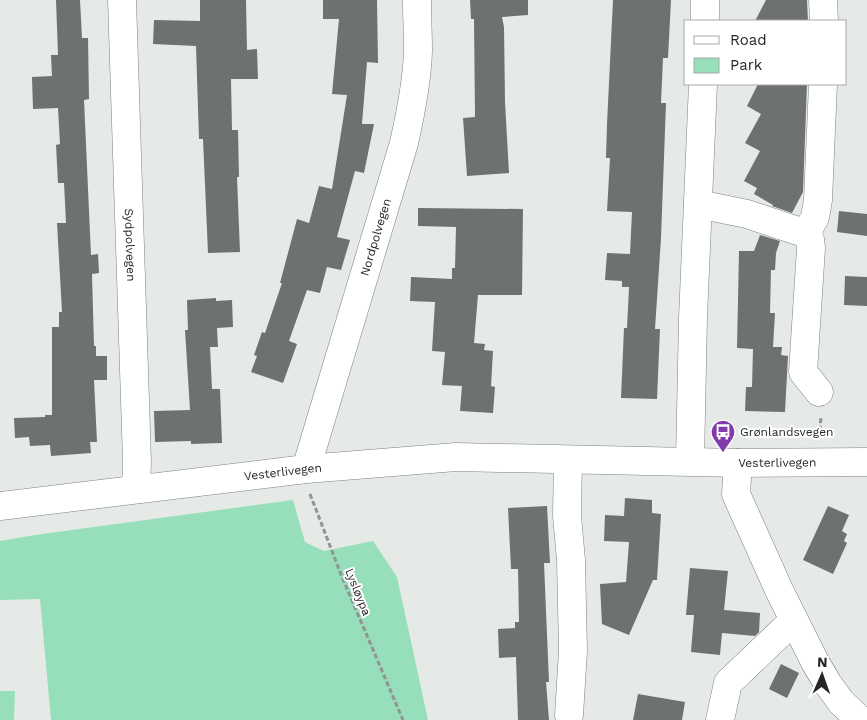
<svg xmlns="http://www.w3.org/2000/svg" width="867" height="720" font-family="'Work Sans',sans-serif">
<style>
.green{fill:#97deba}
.building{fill:#6d726f}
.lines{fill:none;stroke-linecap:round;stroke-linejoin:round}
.minor-casing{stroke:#7d827f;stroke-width:29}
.path{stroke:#909492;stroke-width:3;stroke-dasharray:5 2.5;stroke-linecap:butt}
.minor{stroke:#fff;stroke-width:28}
.labels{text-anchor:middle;stroke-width:4;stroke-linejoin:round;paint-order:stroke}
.street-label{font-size:12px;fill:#252726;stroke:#fff}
.poi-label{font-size:12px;fill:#252726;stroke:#fff;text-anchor:start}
</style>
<rect width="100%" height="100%" fill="#e5eae7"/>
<path class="green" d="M 293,500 L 305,542 L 324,551 L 373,541 L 397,577 L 428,720 L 51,720 L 40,599 L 0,600 L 0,541 L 35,535 Z
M 0,691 L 15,691 L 14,720 L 0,720 Z"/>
<path class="building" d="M 56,0 L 80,0 L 82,38 L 88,38 L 89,99 L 84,100 L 89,211 L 91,255 L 98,254 L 99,273 L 92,274 L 94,346 L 96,346 L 96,356 L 107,356 L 107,380 L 94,380 L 97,442 L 90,442 L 91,453 L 51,456 L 50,445 L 30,446 L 29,437 L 15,438 L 14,418 L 45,417 L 45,415 L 52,415 L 52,327 L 59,327 L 59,312 L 62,312 L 57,223 L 66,223 L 64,183 L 58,183 L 56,145 L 60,144 L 58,108 L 33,109 L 32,77 L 52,76 L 51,55 L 58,55 Z
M 200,0 L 246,0 L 247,50 L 257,49 L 258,79 L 231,79 L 232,130 L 238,130 L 239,177 L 237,177 L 240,252 L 208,253 L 203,139 L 199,139 L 196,46 L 153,44 L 154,20 L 200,21 Z
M 323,0 L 377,0 L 378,63 L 367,62 L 362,124 L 374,124 L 364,173 L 355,171 L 337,237 L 350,240 L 341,270 L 327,267 L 320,293 L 307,290 L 289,341 L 297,344 L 283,383 L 251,372 L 257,356 L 254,355 L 262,332 L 265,333 L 282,283 L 280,283 L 297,219 L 309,223 L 319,186 L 332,189 L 347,95 L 332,94 L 339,19 L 323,19 Z
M 470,0 L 528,0 L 528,15 L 502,17 L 504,27 L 505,102 L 509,173 L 467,176 L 463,118 L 475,117 L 474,19 L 471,19 Z
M 613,0 L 671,0 L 668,58 L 663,58 L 661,103 L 666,103 L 661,238 L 655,329 L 660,329 L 657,399 L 621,398 L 624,328 L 627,328 L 629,287 L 622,287 L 622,281 L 605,280 L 607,253 L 630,254 L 632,212 L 607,211 L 610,158 L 606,158 L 607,124 Z
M 766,0 L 807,0 L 808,21 L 755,21 Z
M 758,84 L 807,84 L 803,192 L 792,213 L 772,206 L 773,205 L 754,194 L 757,188 L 744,181 L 760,151 L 745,143 L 761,114 L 747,106 Z
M 418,208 L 523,209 L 522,295 L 478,295 L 474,343 L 485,344 L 484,350 L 493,351 L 491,386 L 495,387 L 493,413 L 460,411 L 462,386 L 442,385 L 445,352 L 432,351 L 435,302 L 410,301 L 411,277 L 452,279 L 452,268 L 455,268 L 456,227 L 418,226 Z
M 839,211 L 867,214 L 867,236 L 837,232 Z
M 760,235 L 780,241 L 776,253 L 775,270 L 771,270 L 770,313 L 775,313 L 773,347 L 782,347 L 781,355 L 788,356 L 785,412 L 745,411 L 746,387 L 752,387 L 753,349 L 737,348 L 739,251 L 754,251 Z
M 845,276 L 867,277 L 867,306 L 844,305 Z
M 216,298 L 216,301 L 232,300 L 233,327 L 217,328 L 218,347 L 210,347 L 212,389 L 220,389 L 222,443 L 191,444 L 191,441 L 155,442 L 154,411 L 190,410 L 185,330 L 188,330 L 187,300 Z
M 625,498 L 652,500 L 652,513 L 661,514 L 657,580 L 653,580 L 629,635 L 602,624 L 600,584 L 626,582 L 629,542 L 604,541 L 605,515 L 624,516 Z
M 547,506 L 550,563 L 544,563 L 549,682 L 546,682 L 549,720 L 518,720 L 516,657 L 499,658 L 498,629 L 515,628 L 515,622 L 519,622 L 518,569 L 511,569 L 508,508 Z
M 828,506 L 849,515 L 842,531 L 847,534 L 844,541 L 847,543 L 833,574 L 803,560 Z
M 690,568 L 728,571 L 724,610 L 760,613 L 759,632 L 755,636 L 722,633 L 720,655 L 691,652 L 694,615 L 686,615 Z
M 781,664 L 799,673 L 787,698 L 769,689 Z
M 638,694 L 685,702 L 682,720 L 633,720 Z"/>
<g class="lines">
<defs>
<g id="minor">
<path id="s1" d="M 122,0 L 137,462 L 136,489"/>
<path d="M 823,0 L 824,21"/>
<path d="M 705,21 L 705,0"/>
<path d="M 698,204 L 747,214 L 798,231 L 808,230 L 815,217 L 818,200 L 823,84"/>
<path d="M 804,232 L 810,239 L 811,248 L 803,372 L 819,392"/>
<path d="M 568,460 L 567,516 L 571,560 L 573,651 L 569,715"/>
<path d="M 690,461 L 693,318 L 703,84"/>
<path d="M 738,463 L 736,494 L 779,590 L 815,662 L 828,684 L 841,702 L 860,720"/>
<path id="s2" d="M 306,469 L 404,143 C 411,112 417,82 418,51 C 418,34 417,17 417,0"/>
<path id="s3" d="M 0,506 L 306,469 L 456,457 L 738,463 L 867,462"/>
<path d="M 720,720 L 728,683 L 794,620"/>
</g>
</defs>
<use href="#minor" class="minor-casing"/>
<path class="path" d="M 819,438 L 821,417
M 310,494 L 342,577 L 403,720"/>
<use href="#minor" class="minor"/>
</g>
<defs>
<symbol id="bus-pin" viewBox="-11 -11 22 30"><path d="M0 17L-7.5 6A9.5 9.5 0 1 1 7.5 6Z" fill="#843aac" stroke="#fff"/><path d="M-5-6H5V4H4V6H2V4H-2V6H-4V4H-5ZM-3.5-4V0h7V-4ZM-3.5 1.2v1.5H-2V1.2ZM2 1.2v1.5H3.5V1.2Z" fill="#fff"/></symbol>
</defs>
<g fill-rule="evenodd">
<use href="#bus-pin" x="709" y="418" width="28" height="38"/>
</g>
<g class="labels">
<g class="street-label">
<text dy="4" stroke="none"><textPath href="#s2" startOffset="242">Nordpolvegen</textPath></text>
<text dy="4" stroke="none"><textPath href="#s1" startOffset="245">Sydpolvegen</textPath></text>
<text dy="4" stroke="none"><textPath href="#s3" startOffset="780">Vesterlivegen</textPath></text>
<text dy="4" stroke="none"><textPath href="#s3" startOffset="285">Vesterlivegen</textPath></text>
<text transform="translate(358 592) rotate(68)" y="4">Lysløypa</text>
</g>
<g class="poi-label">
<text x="740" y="436">Grønlandsvegen</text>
</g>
</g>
<rect x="684" y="20" width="162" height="65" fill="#ffffff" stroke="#a8a9a8"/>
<rect x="694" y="36" width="25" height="8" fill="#ffffff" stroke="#a8a9a8"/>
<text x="730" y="45" font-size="15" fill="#252726">Road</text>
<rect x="694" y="58" width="25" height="15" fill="#97deba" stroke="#a8a9a8"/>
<text x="730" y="70" font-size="15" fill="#252726">Park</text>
<g transform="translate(822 675) rotate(2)" stroke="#ffffff" stroke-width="4" paint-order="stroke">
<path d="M0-4L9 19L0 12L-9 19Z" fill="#252726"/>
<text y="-8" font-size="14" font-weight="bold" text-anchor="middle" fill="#252726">N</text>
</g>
</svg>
